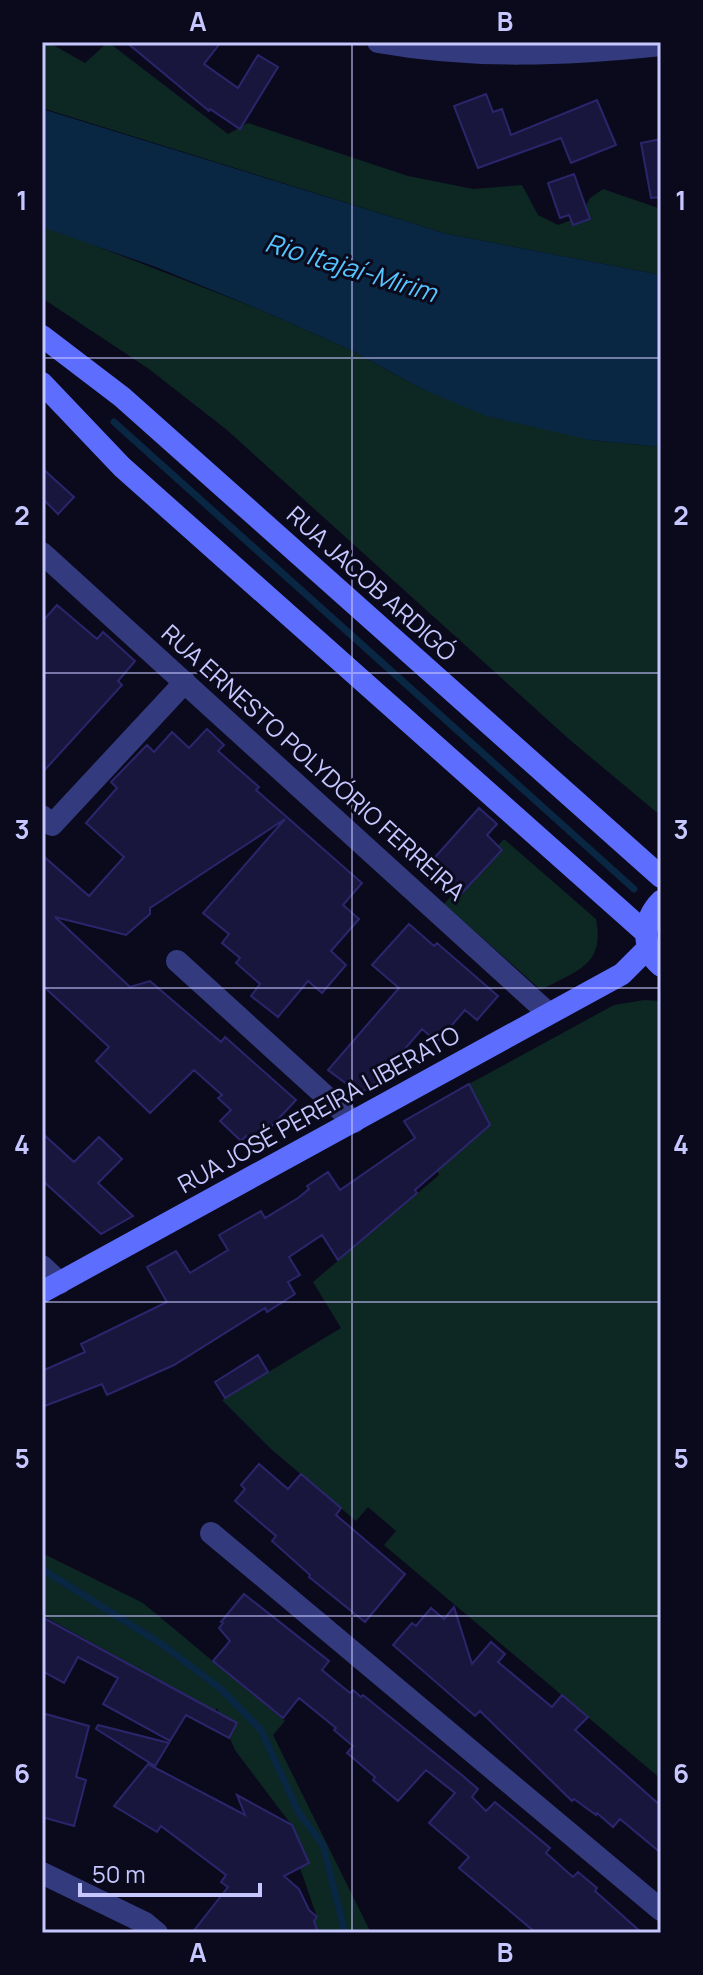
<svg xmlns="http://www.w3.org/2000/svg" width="703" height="1975" font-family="Manrope,sans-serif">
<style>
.green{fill:#0d2723}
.water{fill:#092742}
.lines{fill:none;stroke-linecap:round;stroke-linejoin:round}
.stream{stroke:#092742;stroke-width:7}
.building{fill:#19163e;stroke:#2b266c;stroke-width:2}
.minor{stroke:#333a7e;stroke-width:22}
.tertiary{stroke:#333a7e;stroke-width:22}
.secondary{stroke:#5d6eff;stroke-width:22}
.grid{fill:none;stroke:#c6c7ff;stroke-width:2;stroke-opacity:0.55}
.labels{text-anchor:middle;stroke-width:6;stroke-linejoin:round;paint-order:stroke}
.street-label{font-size:24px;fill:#c6c7ff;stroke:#0b0a1d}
.water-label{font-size:26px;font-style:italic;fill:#54c6ff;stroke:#0b0a1d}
.neatline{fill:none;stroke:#c6c7ff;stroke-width:3}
.grid-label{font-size:26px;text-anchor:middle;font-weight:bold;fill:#c6c7ff}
</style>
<rect width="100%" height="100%" fill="#0b0a1d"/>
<path class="green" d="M 42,42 L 48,42 L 85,63 L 108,42 L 228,134 L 248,123 L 408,176 L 473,189 L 522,185 L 538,215 L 558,225 L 580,217 L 590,198 L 603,189 L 661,209 L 661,275 L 447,234 L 42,108 Z
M 42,227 L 63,233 L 261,310 L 353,351 L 422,389 L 590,440 L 661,447 L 661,816 L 570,740 L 227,430 L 149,369 L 42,298 Z
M 504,839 L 596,919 C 605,966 577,970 541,990 L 444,904 Z
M 644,1000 L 661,1001 L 661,1779 L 384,1545 L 396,1531 L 368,1507 L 356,1521 L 271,1449 L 222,1400 L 341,1328 L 313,1282 L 439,1175 L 437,1171 L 490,1125 L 469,1084 L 614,1005 Z
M 42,1553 L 143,1603 L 285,1721 L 273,1735 L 371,1933 L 318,1933 L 314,1921 L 317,1917 L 300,1868 L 309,1862 L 293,1827 L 235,1750 L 217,1708 L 215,1711 L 42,1615 Z"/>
<path class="water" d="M 42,109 L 447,234 L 661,275 L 661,447 L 590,440 L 486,416 L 422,389 L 353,351 L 261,310 L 156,267 L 42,227 Z"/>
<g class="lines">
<path class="stream" d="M 114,422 L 634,889
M 42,1569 L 163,1645 L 222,1690 L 261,1730 L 299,1813 L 323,1845 L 345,1933"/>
</g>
<path class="building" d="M 126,42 L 221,42 L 204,64 L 238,88 L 258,55 L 278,67 L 240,129 L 210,109 L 209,111 Z
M 486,94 L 493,112 L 502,109 L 511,135 L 597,100 L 616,145 L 571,163 L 561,138 L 478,168 L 454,106 Z
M 661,139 L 661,197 L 651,198 L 641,143 Z
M 574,174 L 590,219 L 573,225 L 569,215 L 560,218 L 548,183 Z
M 42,468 L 74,497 L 58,514 L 42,498 Z
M 57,605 L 97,639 L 103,632 L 135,661 L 118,681 L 122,685 L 42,773 L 42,622 Z
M 207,729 L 224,745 L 218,751 L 259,787 L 256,790 L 362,883 L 343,905 L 359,919 L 331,951 L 346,965 L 322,993 L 308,981 L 278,1017 L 251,996 L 260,984 L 236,963 L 240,958 L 222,943 L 229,934 L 203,913 L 285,819 L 150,908 L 150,914 L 126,935 L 55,917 L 130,987 L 150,981 L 221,1042 L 225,1037 L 296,1100 L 255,1144 L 246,1136 L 241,1141 L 220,1121 L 231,1110 L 218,1098 L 222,1095 L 194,1070 L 150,1113 L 96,1061 L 109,1047 L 42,985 L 42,855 L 89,896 L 124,857 L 86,823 L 117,788 L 111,782 L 147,745 L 154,752 L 172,732 L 189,748 Z
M 479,808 L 497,824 L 487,835 L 502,850 L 460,895 L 428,865 Z
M 409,924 L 434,946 L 437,943 L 498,996 L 477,1020 L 465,1010 L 437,1042 L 422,1029 L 374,1085 L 359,1093 L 328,1070 L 399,988 L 372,965 Z
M 469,1084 L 490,1125 L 415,1190 L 417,1193 L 338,1260 L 322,1235 L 289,1257 L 300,1275 L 288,1282 L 295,1294 L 267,1312 L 265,1308 L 174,1365 L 107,1395 L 102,1384 L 42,1407 L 42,1371 L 85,1352 L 81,1344 L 167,1302 L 147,1267 L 176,1251 L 190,1273 L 228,1250 L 219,1235 L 261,1211 L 265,1218 L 298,1198 L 309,1189 L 307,1186 L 328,1172 L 340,1190 L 415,1138 L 404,1121 Z
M 42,1133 L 74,1162 L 99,1137 L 122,1159 L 98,1183 L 133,1216 L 101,1234 L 42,1180 Z
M 258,1355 L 268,1372 L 225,1398 L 215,1382 Z
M 259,1464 L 288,1489 L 301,1474 L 341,1508 L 336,1515 L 405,1574 L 365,1622 L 309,1577 L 310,1575 L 272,1541 L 276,1536 L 235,1501 L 245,1489 L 241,1485 Z
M 244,1594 L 329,1661 L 322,1670 L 350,1693 L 353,1690 L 361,1697 L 363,1695 L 463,1776 L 478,1789 L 472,1797 L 486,1811 L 495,1802 L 550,1848 L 546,1853 L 573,1877 L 578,1872 L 597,1888 L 595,1891 L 642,1933 L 536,1933 L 459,1868 L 469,1857 L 429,1823 L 455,1793 L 426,1770 L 398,1801 L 373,1780 L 375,1777 L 347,1753 L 353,1746 L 334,1730 L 336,1728 L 299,1698 L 283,1718 L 213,1661 L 230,1641 L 219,1628 L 223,1623 L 221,1622 Z
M 454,1607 L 472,1664 L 491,1642 L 505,1654 L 498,1662 L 552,1707 L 562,1695 L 588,1717 L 575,1730 L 661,1806 L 661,1853 L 620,1819 L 613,1827 L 597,1813 L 596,1815 L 574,1799 L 572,1801 L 480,1711 L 475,1716 L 393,1645 L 412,1623 L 416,1626 L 431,1608 L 444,1619 Z
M 42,1617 L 237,1723 L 229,1738 L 186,1715 L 170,1741 L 103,1704 L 118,1678 L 78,1657 L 64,1683 L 42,1671 Z
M 42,1713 L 89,1726 L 76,1777 L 86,1780 L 74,1826 L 42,1817 Z
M 98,1725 L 169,1743 L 155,1766 L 96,1729 Z
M 148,1764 L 245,1815 L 237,1795 L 292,1825 L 309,1863 L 284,1876 L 299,1889 L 309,1910 L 317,1917 L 314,1921 L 318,1933 L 192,1933 L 228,1887 L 221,1882 L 226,1875 L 161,1826 L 157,1832 L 114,1806 Z"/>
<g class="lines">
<path class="minor" d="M 42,553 L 548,1013
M 42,816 L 52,825 L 185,682
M 177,961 L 354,1122
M 42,1266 L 60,1283
M 211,1533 L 661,1910
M 42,1873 L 145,1923 L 157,1933"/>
<path class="tertiary" d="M 378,42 C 473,59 566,55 661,45"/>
<path class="secondary" d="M 42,336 L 122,397 L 661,877
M 42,383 L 122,467 L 646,933
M 661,901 C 643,919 640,948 661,966
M 42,1292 L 622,974 L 648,948"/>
</g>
<path class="grid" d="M 352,42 L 352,1933M 42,358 L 661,358M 42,673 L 661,673M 42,988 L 661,988M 42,1302 L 661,1302M 42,1616 L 661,1616"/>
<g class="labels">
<g class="street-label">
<text transform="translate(371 584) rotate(42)" y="8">RUA JACOB ARDIGÓ</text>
<text transform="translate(313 763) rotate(42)" y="8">RUA ERNESTO POLYDÓRIO FERREIRA</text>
<text transform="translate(319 1110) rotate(-29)" y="8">RUA JOSÉ PEREIRA LIBERATO</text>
</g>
<g class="water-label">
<text transform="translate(351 268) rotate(17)" y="9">Rio Itajaí-Mirim</text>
</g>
</g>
<rect width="703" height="1975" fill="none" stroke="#0b0a1d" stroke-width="88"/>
<path d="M80 1883v12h180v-12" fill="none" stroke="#c6c7ff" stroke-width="4"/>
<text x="92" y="1883" font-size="24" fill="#c6c7ff" stroke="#0b0a1d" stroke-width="6" paint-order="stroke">50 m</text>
<rect x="44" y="44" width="615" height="1887" class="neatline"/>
<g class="grid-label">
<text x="198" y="31">A</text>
<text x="505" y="31">B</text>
<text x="22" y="210">1</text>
<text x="681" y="210">1</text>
<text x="22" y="525">2</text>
<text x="681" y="525">2</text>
<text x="22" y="839">3</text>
<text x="681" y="839">3</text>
<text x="22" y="1154">4</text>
<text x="681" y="1154">4</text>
<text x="22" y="1468">5</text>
<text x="681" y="1468">5</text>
<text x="22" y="1783">6</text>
<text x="681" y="1783">6</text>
<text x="198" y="1962">A</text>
<text x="505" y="1962">B</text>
</g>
</svg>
